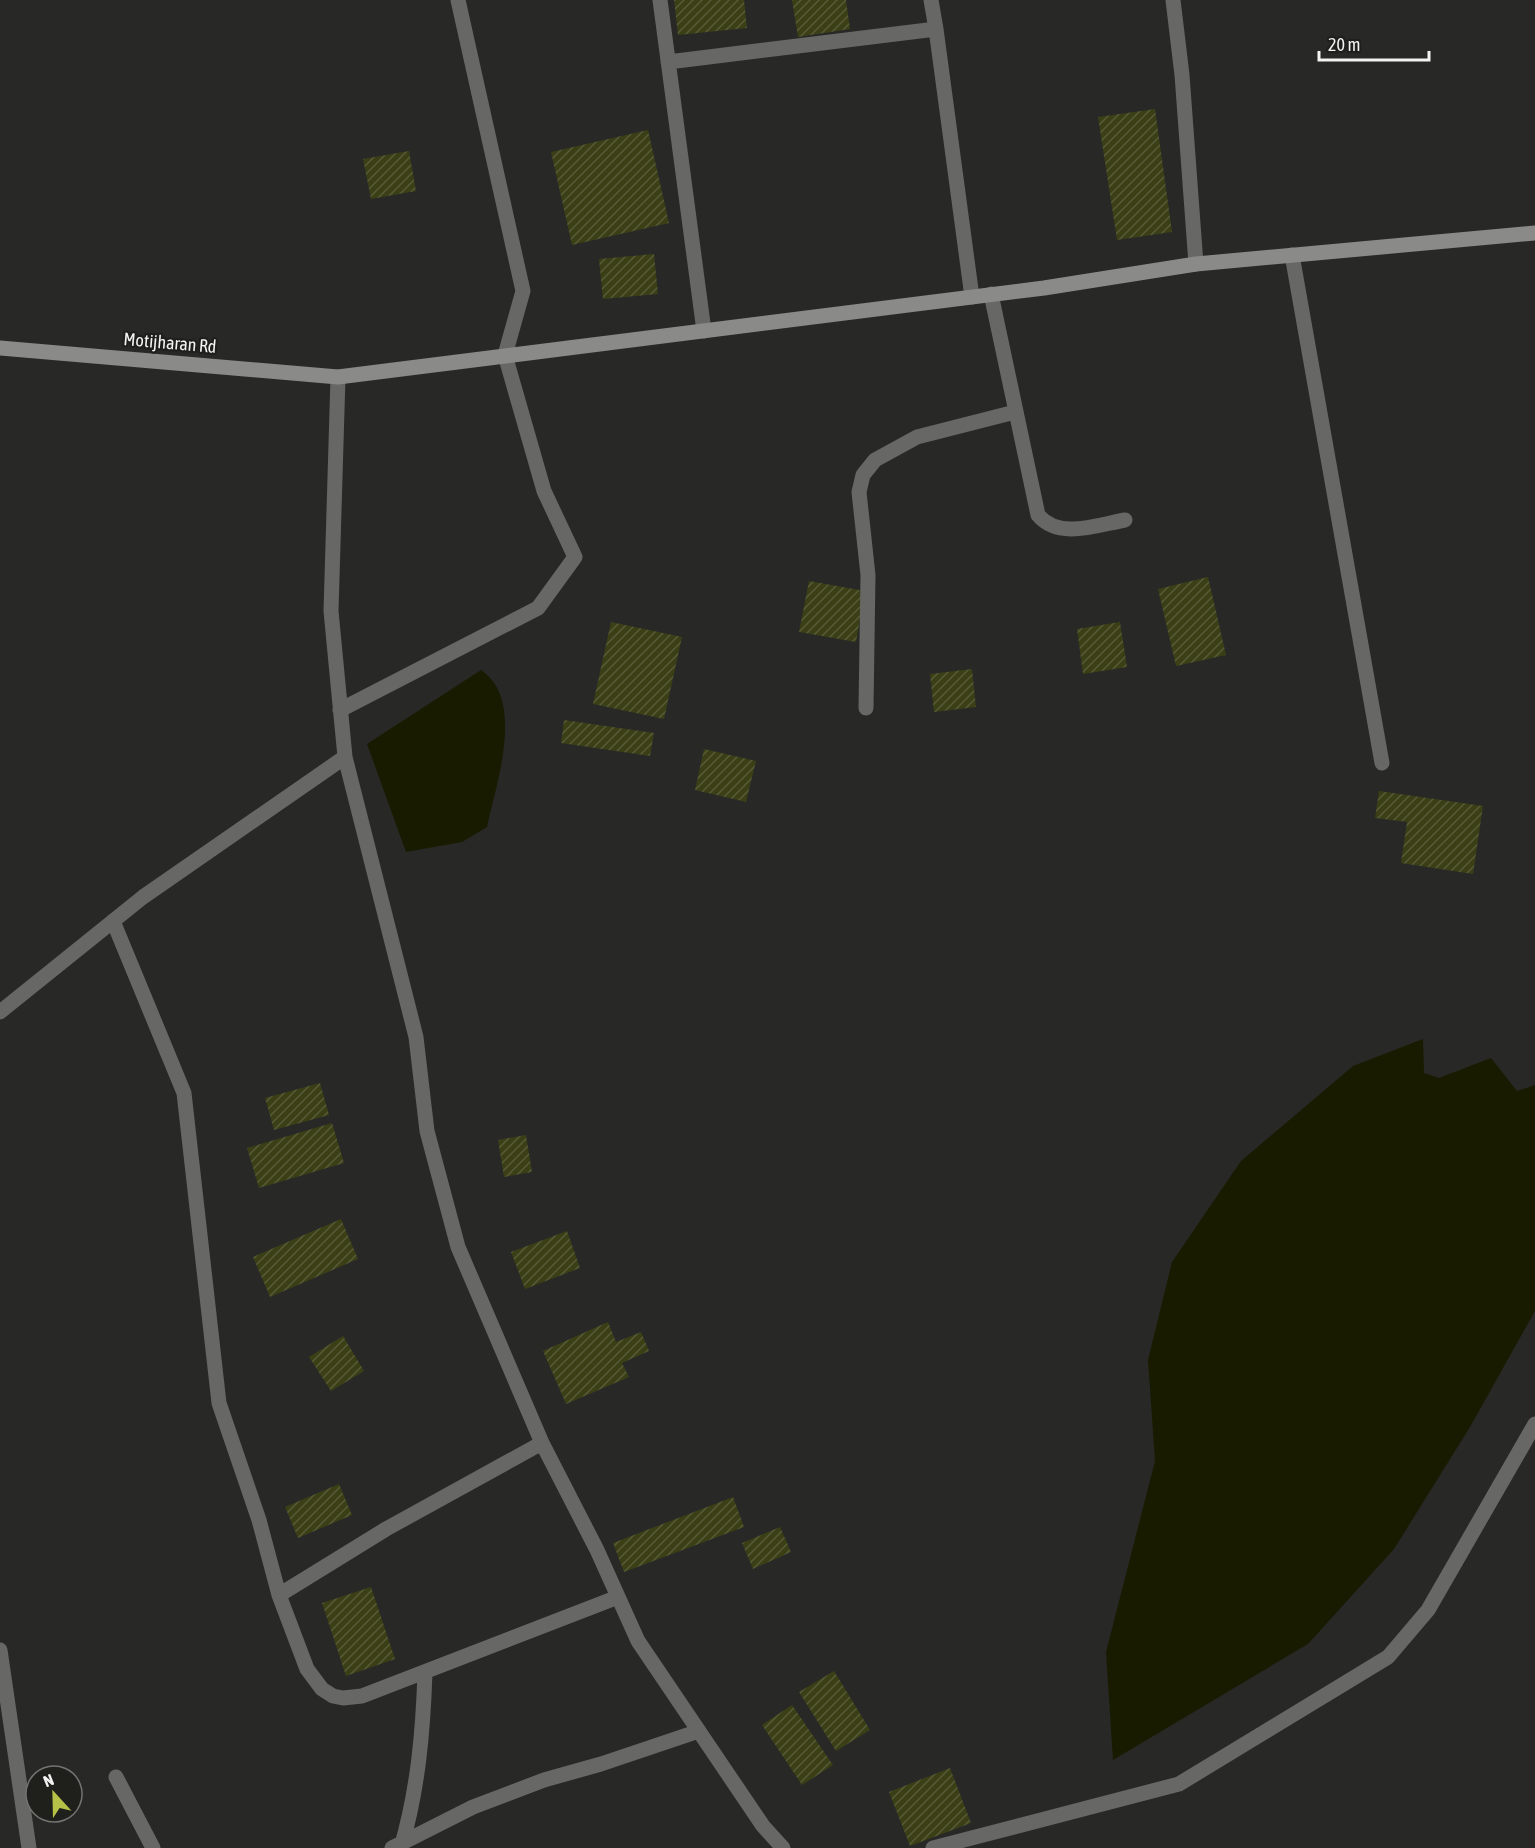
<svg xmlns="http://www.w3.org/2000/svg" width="1535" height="1848" font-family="'Asap Condensed',sans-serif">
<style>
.water{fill:#191b00}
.building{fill:url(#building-hatch)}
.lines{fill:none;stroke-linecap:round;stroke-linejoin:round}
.minor{stroke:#676766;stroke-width:15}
.secondary{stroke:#8a8a88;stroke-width:15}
.labels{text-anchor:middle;stroke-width:4.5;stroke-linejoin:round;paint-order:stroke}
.street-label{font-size:18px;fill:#f3f3f1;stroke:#1f1f1c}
</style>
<defs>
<pattern id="building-hatch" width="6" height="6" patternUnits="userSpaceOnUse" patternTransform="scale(1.5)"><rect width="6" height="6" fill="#3b3f15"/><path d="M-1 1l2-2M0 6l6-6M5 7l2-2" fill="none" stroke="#585b38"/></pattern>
</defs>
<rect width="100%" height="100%" fill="#282926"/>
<path class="water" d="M 481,670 C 526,700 496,784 487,827 L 462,842 L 406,852 L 367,744 Z
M 1423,1039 L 1424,1073 L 1439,1078 L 1491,1058 L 1517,1091 L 1535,1085 L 1535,1311 L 1470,1427 L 1394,1549 L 1308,1644 L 1113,1760 L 1106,1652 L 1155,1461 L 1148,1360 L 1172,1262 L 1241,1161 L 1353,1066 Z"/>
<path class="building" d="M 674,0 L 744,0 L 747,28 L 678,35 Z
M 792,0 L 846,0 L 850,29 L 798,37 Z
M 1155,109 L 1172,232 L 1117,240 L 1098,117 Z
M 648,130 L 669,223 L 572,245 L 551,152 Z
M 409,151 L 416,191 L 371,199 L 363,159 Z
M 654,254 L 658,294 L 603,299 L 599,259 Z
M 1208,577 L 1226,655 L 1176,666 L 1158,589 Z
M 809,581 L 865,591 L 856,642 L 799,632 Z
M 611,622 L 682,637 L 664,719 L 593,704 Z
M 1120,622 L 1127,667 L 1083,674 L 1077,629 Z
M 972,669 L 976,707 L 934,712 L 930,674 Z
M 564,720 L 654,733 L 650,756 L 561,743 Z
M 704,749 L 756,761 L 746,802 L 695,790 Z
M 1379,791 L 1483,806 L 1473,874 L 1401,863 L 1407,822 L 1375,818 Z
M 320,1083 L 329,1115 L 274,1130 L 265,1098 Z
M 332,1123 L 344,1163 L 259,1188 L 247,1148 Z
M 526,1135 L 532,1172 L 504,1177 L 498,1140 Z
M 341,1219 L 358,1259 L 270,1297 L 253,1257 Z
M 567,1231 L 580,1268 L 525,1289 L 511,1252 Z
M 608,1322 L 616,1342 L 641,1332 L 649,1351 L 622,1363 L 629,1377 L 566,1404 L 543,1351 Z
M 343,1336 L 364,1371 L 331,1391 L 309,1357 Z
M 339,1484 L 352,1515 L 298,1538 L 285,1507 Z
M 733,1497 L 744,1527 L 624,1572 L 613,1543 Z
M 780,1527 L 791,1552 L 753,1569 L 742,1543 Z
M 371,1587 L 395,1659 L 346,1676 L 322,1603 Z
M 834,1671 L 870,1730 L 836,1751 L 799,1692 Z
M 792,1705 L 833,1765 L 802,1785 L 762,1725 Z
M 950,1768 L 971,1823 L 910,1846 L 889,1792 Z"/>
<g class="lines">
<path class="minor" d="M 660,0 L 704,331
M 1173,0 L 1182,75 L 1196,264
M 936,29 L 972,297
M 668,62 L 936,29 L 931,0
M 1292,255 L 1382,763
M 991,294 L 1038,515 C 1059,540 1097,525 1125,520
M 338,377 L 331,611 L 345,757 L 416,1037 L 427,1131 L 458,1247 L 542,1443 L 597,1550 L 638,1641 L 763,1826 L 783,1848
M 866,708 L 868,575 L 859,492 L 863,475 L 875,460 L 917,437 L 1015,412
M 340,710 L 538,608 L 575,557 L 544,491 L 505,355 L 523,291 L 458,0
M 113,921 L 184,1093 L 219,1403 L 259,1520 L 279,1595 L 307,1669 L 322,1689 L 333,1696 L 343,1698 L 362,1696 L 618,1597
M 0,1012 L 143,897 L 345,757
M 279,1595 L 386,1529 L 542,1443
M 0,1650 L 29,1848
M 116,1777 L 153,1848
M 392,1848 L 473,1807 L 544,1780 L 601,1764 L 699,1731
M 401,1848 C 418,1789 423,1733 425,1672
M 933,1848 L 1179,1784 L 1388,1657 L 1428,1610 L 1535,1424"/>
<path class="secondary" d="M 0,348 L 338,377 L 1044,288 L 1196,264 L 1535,233"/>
</g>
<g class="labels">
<g class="street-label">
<text transform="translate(170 343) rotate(5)" y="6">Motijharan Rd</text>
</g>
</g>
<g transform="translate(54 1794) rotate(338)"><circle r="28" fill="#1f1f1c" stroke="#747471" stroke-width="1.5"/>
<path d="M0-4.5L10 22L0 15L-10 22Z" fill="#b6c148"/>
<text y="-9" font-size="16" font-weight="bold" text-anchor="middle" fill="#f3f3f1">N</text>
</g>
<path d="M1319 51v9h110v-9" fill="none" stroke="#f3f3f1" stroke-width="3"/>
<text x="1328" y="51" font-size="18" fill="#f3f3f1" stroke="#1f1f1c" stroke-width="4.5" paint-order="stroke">20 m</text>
</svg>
